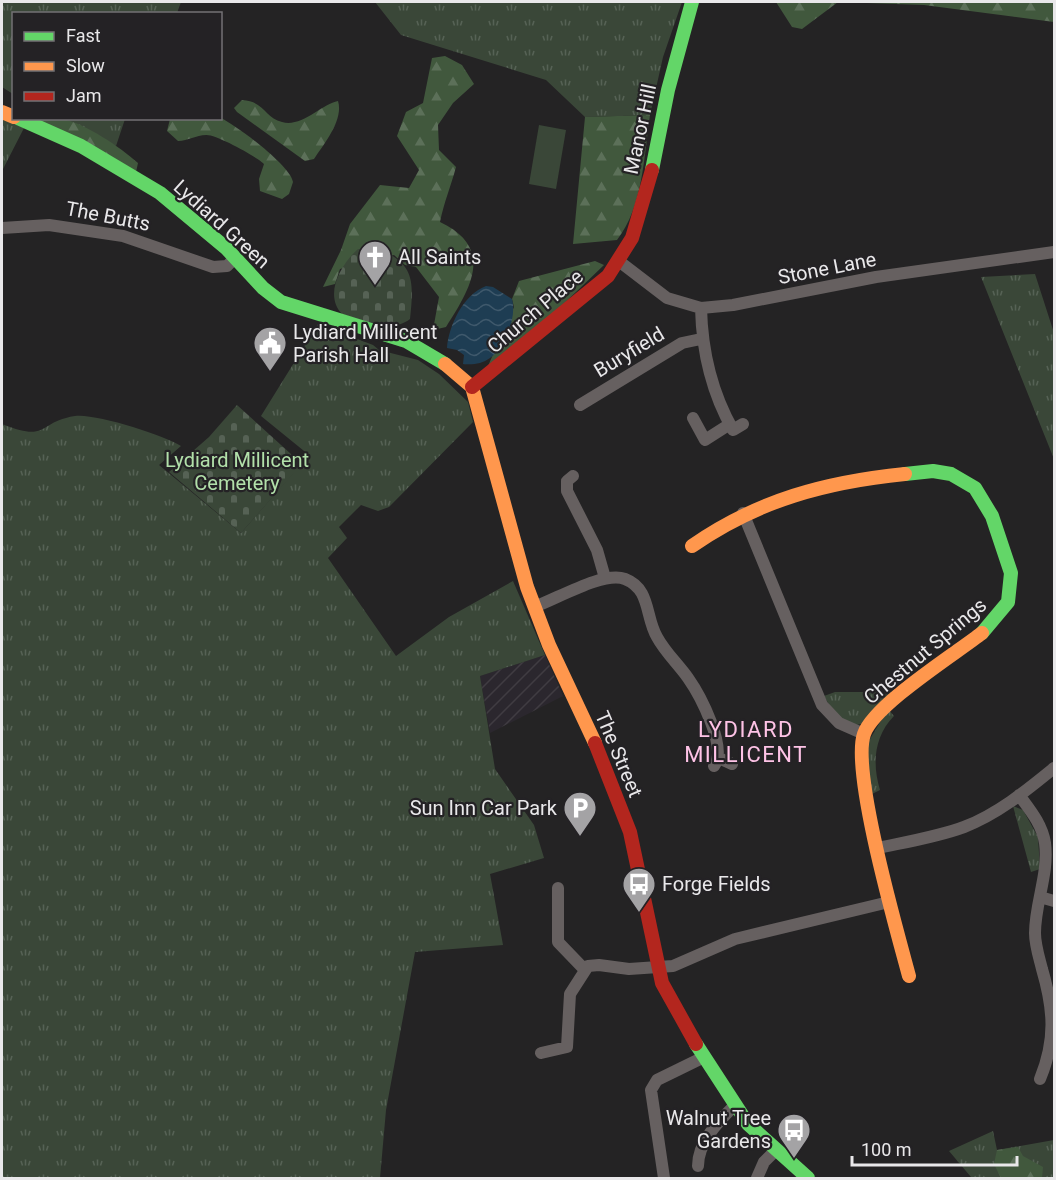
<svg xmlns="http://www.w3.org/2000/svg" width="1056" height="1180" font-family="Roboto,sans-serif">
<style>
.industrial{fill:url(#industrial-furrows)}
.grass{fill:url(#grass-tufts)}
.forest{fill:url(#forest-firs)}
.cemetery{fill:url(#cemetery-stones)}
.park{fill:#3a4738}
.water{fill:url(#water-waves)}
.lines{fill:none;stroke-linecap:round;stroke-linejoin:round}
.street{stroke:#666060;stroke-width:12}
.fast{stroke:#63d668;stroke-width:14}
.slow{stroke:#ff974d;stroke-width:14}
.jam{stroke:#b3261e;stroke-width:14}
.labels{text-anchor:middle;stroke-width:4.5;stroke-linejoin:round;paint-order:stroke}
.street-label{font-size:20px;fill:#e9e8ea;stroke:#242225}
.poi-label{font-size:20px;fill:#e9e8ea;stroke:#242225;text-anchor:start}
.park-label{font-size:20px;fill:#b2e0aa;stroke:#242225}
.quarter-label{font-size:22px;letter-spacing:1.5px;fill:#fec3e6;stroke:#242225}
</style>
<defs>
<pattern id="industrial-furrows" width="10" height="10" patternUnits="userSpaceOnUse" patternTransform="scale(1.5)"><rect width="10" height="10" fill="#2b272e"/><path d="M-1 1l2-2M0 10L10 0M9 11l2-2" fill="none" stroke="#403c42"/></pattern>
<pattern id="grass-tufts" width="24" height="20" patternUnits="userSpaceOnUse" patternTransform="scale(1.5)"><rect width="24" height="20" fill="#3a4738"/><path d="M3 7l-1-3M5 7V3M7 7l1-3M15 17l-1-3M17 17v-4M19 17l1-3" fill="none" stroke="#566255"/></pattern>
<pattern id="forest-firs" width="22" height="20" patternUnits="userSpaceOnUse" patternTransform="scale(1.5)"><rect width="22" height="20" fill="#41583d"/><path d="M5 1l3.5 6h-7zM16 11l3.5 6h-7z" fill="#5c7059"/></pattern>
<pattern id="cemetery-stones" width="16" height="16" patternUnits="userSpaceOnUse" patternTransform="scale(1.5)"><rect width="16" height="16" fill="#3a4738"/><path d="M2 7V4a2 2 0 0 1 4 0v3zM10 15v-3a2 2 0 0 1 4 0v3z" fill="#566255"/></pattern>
<pattern id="water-waves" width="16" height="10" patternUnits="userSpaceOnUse" patternTransform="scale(1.5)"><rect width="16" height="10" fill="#1e3d53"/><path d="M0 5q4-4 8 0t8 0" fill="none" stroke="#3f596c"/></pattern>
</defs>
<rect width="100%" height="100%" fill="#242324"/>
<path class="industrial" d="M 545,655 L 563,696 L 490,733 L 480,676 Z"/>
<path class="grass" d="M 2,2 L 181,2 L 177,13 L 14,14 L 13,94 L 2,87 Z
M 375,2 L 374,2 L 682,2 L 663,57 L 650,115 L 585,117 L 546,80 L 401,35 Z
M 2,119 L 24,128 L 2,171 Z
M 62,119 L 125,119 L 116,146 Z
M 1035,274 L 1054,333 L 1054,459 L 981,277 Z
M 318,324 L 373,345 L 379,350 L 418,360 L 439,374 L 468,402 L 473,422 L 389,507 L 378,511 L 361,505 L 339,527 L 347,538 L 328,558 L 396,656 L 449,617 L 513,581 L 545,655 L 480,676 L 495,769 L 534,825 L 544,858 L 490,874 L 503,945 L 415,952 L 386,1110 L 380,1178 L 2,1178 L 2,424 C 49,443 37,422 75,416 C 94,413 164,435 181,446 L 159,465 L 241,533 L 309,455 L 261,416 Z
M 835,692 L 894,692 L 864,723 C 845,731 832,710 824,696 Z
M 888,709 L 894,716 C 874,736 872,764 880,790 L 870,795 L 867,744 Z
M 1013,806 L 1023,810 L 1038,837 L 1040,869 L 1031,872 Z
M 993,1131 L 997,1150 L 1054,1140 L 1054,1178 L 971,1177 L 949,1151 Z"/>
<path class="forest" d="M 776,2 L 1054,2 L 1054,22 L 924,5 L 838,2 L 802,29 L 792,27 Z
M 445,56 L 462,65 L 474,84 L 453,103 L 438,125 L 439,150 L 456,167 C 451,186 444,202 440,222 C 495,248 471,288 446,327 L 433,330 L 439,297 L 416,267 L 405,265 L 394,255 L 340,269 L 335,284 L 323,287 L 341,250 L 350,224 L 380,185 L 409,188 L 419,170 L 397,136 L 406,112 L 423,103 L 432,58 Z
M 242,100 C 264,101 265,118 282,122 C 301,128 322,104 338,101 C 344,120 323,145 314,159 L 305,161 L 237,112 L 234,108 Z
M 650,115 C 644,156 643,207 617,240 L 573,244 L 585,117 Z
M 221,118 C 237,126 290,165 293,182 L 289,194 L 282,199 L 260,191 L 259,179 L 264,164 C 259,158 216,134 206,135 C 196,135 188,141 178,141 L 167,131 L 170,119 Z
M 34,119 C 43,119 54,117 63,119 C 86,124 120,147 138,163 L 136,172 Z
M 595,261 L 604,265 L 521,345 L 488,366 L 514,307 L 512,299 L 519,281 Z
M 1018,1147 L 1023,1156 L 1043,1167 L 1042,1178 L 1001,1178 L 994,1164 L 997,1150 Z"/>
<path class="cemetery" d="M 375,248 C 415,262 414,281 410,319 C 391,334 363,320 342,314 C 323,294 342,263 358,249 Z
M 237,405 L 302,464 L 241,533 L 169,472 L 209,437 Z"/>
<path class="park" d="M 539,125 L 566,130 L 556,189 L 529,184 Z"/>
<path class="water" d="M 486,286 L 493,287 L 512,299 C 517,316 506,348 490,358 C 482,364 472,365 463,364 L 464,355 L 457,350 L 447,348 C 449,325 463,295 486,286 Z"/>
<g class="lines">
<path class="street" d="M 2,228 L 49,225 L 123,236 L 213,267 L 227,266 L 235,258
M 620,262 L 667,298 L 701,308 L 733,305 L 876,277 L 1054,252
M 701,308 C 702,350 712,393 733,430 L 743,424
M 580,405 L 682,343 L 701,339
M 693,418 L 705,440 L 730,424
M 573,476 L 567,481 L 567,491 L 597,550 L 605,578
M 743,513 L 822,705 L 839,723 L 864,734
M 534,607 C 557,599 603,571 625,579 C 651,589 645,617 657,637 C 665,652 678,664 688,678 C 700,695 728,748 714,766
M 719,758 L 732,764
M 1019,795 C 1030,810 1042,824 1045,843 C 1049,874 1035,903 1035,933 C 1035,945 1039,957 1042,969 C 1054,1010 1056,1040 1040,1079
M 878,848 C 906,842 937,837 964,827 C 998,814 1027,790 1054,768
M 558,888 L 558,942 L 584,969
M 1040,897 L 1054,901
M 541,1053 L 567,1047 L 570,994 L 588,966 L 599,965 L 629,969 L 673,966 L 735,939 L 889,902
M 698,1166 C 698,1142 718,1122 734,1106
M 664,1178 L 651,1090 L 657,1080 L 704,1057
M 757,1178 L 764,1162 L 776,1150"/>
<path class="fast" d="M 18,118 L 81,146 L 160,193 L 226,248 L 263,288 L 281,302 L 406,341 L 445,364
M 652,170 L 668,90 L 692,2
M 905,474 L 933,471 L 951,474 L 975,488 L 992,516 L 1011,573 L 1008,602 L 982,633
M 696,1044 L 748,1124 L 808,1178"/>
<path class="slow" d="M 2,112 L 14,117
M 445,364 L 472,387 L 527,587 L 549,645 L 595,743
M 692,546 C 758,500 826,482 905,474
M 909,976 C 897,931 851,771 864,734 C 874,705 955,654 982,633"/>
<path class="jam" d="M 472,387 L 608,276 L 632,238 L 652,170
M 595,743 L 630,832 L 662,983 L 696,1044"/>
</g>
<defs>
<symbol id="church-pin" viewBox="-11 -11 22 30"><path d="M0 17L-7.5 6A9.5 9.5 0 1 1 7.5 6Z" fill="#a4a3a5" stroke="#242225"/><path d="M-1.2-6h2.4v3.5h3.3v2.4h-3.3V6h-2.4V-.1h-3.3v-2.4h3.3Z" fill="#fff"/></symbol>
<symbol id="civic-pin" viewBox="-11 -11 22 30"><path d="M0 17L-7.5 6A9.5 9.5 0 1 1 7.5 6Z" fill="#a4a3a5" stroke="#242225"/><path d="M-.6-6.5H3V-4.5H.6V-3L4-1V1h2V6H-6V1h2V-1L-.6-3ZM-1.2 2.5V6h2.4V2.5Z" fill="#fff"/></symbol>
<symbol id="parking-pin" viewBox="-11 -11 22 30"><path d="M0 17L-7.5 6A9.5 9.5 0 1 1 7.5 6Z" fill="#a4a3a5" stroke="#242225"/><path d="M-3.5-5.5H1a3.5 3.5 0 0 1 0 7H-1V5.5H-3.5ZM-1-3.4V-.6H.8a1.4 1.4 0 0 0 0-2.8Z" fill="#fff"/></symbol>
<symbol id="bus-pin" viewBox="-11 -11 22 30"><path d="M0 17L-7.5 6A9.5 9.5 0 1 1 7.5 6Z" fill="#a4a3a5" stroke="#242225"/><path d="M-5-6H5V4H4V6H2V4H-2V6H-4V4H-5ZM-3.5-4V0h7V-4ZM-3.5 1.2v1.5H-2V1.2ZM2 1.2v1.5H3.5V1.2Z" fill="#fff"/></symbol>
</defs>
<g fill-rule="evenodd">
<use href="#church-pin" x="356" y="238" width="38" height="52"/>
<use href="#civic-pin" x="251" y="324" width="38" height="52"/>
<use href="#parking-pin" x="561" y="789" width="38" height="52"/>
<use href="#bus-pin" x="620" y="865" width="38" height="52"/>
<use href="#bus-pin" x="775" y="1111" width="38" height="52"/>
</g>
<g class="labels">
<g class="street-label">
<text transform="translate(640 129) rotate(-78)" y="7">Manor Hill</text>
<text transform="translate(108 216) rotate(11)" y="7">The Butts</text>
<text transform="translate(222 224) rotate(42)" y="7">Lydiard Green</text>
<text transform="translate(827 268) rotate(-11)" y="7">Stone Lane</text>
<text transform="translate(535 311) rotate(-40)" y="7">Church Place</text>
<text transform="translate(629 352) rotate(-31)" y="7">Buryfield</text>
<text transform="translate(925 651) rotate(-40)" y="7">Chestnut Springs</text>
<text transform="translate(619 754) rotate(67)" y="7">The Street</text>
</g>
<g class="poi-label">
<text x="398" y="264">All Saints</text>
<text x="293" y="339">Lydiard Millicent<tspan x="293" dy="23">Parish Hall</tspan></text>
<text x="557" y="815" text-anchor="end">Sun Inn Car Park</text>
<text x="662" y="891">Forge Fields</text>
<text x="771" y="1125" text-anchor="end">Walnut Tree<tspan x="771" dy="23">Gardens</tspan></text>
</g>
<g class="park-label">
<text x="237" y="467">Lydiard Millicent<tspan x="237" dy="23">Cemetery</tspan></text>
</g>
<g class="quarter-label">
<text x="746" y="737">LYDIARD<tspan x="746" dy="25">MILLICENT</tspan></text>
</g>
</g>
<rect width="1056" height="1180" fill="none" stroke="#e9e8ea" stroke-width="6"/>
<rect x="12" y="12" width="210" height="108" fill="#242225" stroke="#737174" stroke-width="1.5"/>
<rect x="24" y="32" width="30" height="9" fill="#63d668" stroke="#737174" stroke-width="1.5"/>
<text x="66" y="42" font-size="18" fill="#e9e8ea">Fast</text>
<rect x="24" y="62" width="30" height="9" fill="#ff974d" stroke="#737174" stroke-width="1.5"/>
<text x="66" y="72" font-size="18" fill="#e9e8ea">Slow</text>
<rect x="24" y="92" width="30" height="9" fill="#b3261e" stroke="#737174" stroke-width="1.5"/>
<text x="66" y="102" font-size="18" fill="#e9e8ea">Jam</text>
<path d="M852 1156v9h165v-9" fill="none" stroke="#e9e8ea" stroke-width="3"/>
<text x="861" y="1156" font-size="18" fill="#e9e8ea" stroke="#242225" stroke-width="4.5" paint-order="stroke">100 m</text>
</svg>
